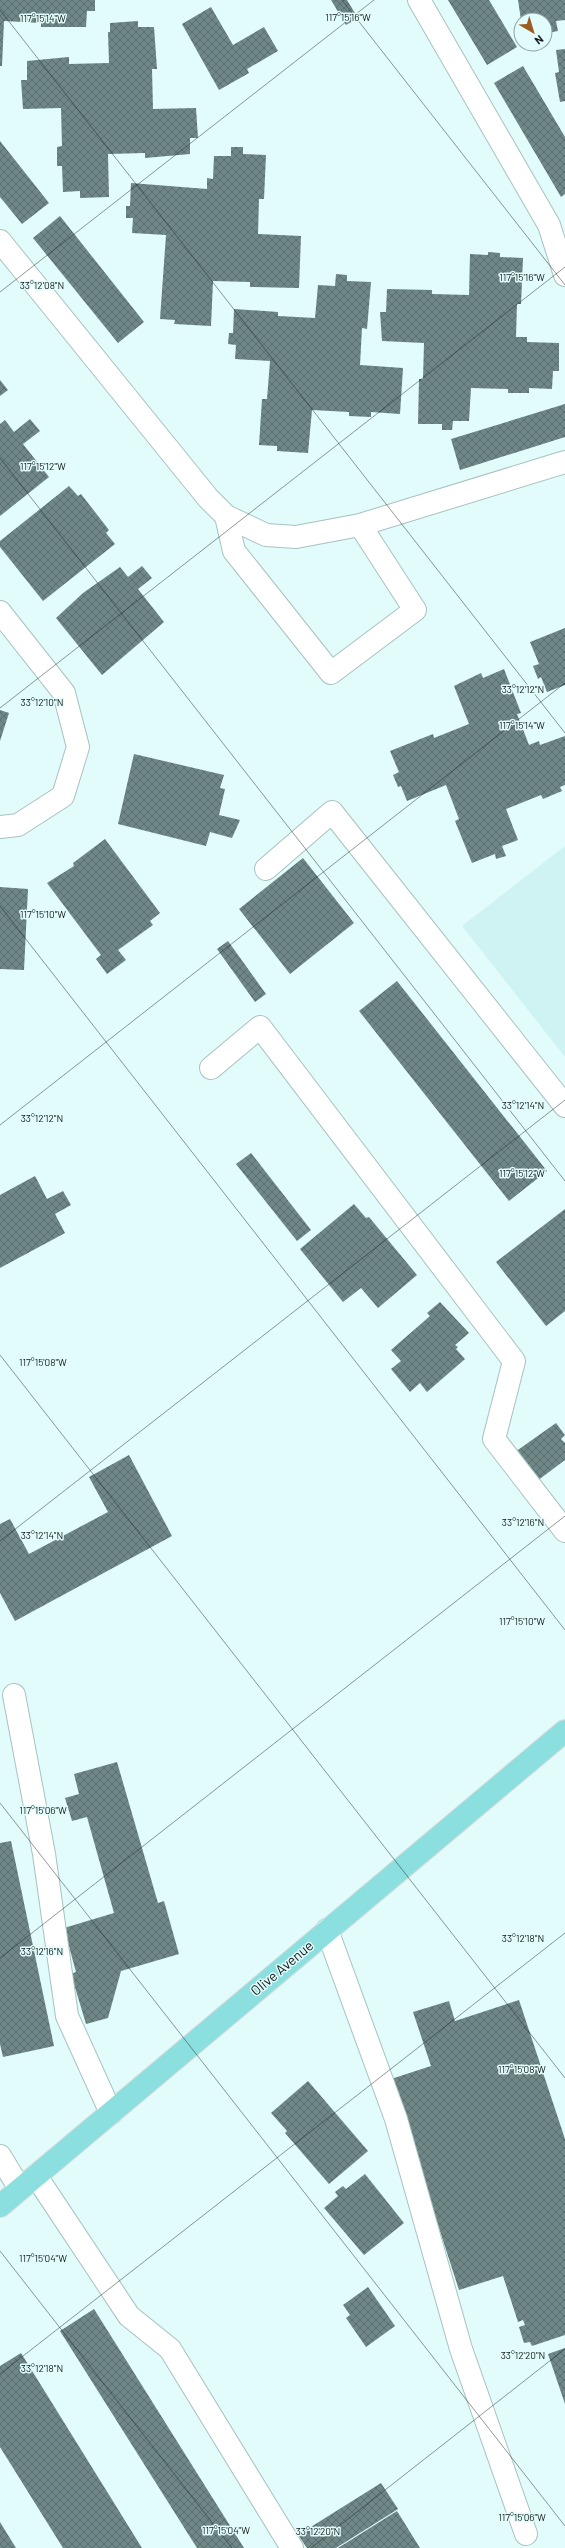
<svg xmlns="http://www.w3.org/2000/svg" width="565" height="2548" font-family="Barlow,sans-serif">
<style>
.built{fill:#cff2f2}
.building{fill:url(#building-cross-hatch)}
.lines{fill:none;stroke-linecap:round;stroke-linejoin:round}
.minor-casing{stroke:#a8c1c1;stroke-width:24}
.major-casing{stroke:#d9dbdb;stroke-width:24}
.minor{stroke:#fff;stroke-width:22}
.major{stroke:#8bdfdf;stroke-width:22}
.ticks{fill:none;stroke:#121b1b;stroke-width:1;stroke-opacity:0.45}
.labels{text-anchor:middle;stroke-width:3;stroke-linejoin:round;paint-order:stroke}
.street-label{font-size:14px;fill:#121b1b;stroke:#e2fcfb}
.ticks-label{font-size:10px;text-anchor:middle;fill:#121b1b;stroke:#e2fcfb;stroke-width:3;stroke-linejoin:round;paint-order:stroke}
</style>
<defs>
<pattern id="building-cross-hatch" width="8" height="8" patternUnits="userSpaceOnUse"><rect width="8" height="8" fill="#6f8787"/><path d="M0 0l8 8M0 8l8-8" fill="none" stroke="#5a6e6e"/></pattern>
</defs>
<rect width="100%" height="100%" fill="#e2fcfb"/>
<path class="built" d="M 565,846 L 565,1057 L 462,926 Z"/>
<path class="building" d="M 0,0 L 95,0 L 95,11 L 87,11 L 86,27 L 41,27 L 41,23 L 4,21 L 2,66 L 0,66 Z
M 331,0 L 347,0 L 358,18 L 346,25 Z
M 448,0 L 489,0 L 517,47 L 487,65 Z
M 518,0 L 565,0 L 565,20 L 556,21 L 558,31 L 548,33 L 545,20 L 521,20 Z
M 211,7 L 233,45 L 264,27 L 278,51 L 247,69 L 249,73 L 219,90 L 182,24 Z
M 138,21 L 138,27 L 154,27 L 157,69 L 152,69 L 153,109 L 196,108 L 198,138 L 190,138 L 190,154 L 145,158 L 145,153 L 108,154 L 109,197 L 80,198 L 80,191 L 63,192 L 62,166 L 57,166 L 57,147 L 62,146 L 61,108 L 23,109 L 21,80 L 27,80 L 27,61 L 69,57 L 69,64 L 109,63 L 108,32 L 110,32 L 110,23 Z
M 565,49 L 565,101 L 560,102 L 555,73 L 559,72 L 556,50 Z
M 523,66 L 565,137 L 565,194 L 561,197 L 494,83 Z
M 0,141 L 49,203 L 22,224 L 0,197 Z
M 231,147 L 243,147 L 243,154 L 266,155 L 264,199 L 259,199 L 258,234 L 301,236 L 299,288 L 250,287 L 250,282 L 213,281 L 211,326 L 174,324 L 175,320 L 160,319 L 166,235 L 132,233 L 133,218 L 126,218 L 126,206 L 130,206 L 131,183 L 207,189 L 207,178 L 213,179 L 214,156 L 231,156 Z
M 60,216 L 144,322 L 118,343 L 33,238 Z
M 488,252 L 500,253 L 500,257 L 523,258 L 521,304 L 517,304 L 516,337 L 527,337 L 527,342 L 559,343 L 559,371 L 553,371 L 552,389 L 529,388 L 529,393 L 508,393 L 508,389 L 471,388 L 469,421 L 453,421 L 452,430 L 442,430 L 442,424 L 418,424 L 419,379 L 423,379 L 424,343 L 382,341 L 380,312 L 386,312 L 387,289 L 432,290 L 432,294 L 469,295 L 470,254 L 488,255 Z
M 336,274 L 347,275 L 347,281 L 371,282 L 367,329 L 362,328 L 360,365 L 403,368 L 400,414 L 371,412 L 371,417 L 349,416 L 349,412 L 312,410 L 308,453 L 277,451 L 277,446 L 259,445 L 262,399 L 267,399 L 270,361 L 235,359 L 236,345 L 228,344 L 229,333 L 233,333 L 234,309 L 278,312 L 278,316 L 315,318 L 318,285 L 335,286 Z
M 0,380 L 8,390 L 0,396 Z
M 565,404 L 565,437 L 460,470 L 451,439 Z
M 30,419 L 40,431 L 23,444 L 49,477 L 0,516 L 0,424 L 5,420 L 14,432 Z
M 69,486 L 78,496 L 81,494 L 109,530 L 106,533 L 115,544 L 43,601 L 0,547 L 0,541 Z
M 142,566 L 152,578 L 138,589 L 164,622 L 102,675 L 56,618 L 83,593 L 120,567 L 128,577 Z
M 565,628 L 565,685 L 547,692 L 541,677 L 538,679 L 533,666 L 539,664 L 530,642 Z
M 504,669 L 521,713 L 517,714 L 529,745 L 539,741 L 540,745 L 565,736 L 565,785 L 560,787 L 562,791 L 543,799 L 541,795 L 506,809 L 518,840 L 502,846 L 506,856 L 496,859 L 495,854 L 472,863 L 455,821 L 459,819 L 446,785 L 407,801 L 401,786 L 398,787 L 393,775 L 399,772 L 390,751 L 433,734 L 434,738 L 469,724 L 454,686 L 481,673 L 483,678 Z
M 0,710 L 9,713 L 0,741 Z
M 134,754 L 224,775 L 220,788 L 225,789 L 219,815 L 240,820 L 232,838 L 210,832 L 206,846 L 118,824 Z
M 105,839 L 160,913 L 150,921 L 153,925 L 118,950 L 126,960 L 107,974 L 96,959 L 101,955 L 47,883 L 74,866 L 73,863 Z
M 303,858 L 354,923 L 290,974 L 239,909 Z
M 0,887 L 28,889 L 24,970 L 0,969 Z
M 228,941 L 266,994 L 255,1002 L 217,949 Z
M 397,981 L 547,1171 L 509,1201 L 359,1011 Z
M 251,1153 L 311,1230 L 297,1241 L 236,1164 Z
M 35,1176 L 47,1199 L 63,1191 L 71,1205 L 55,1214 L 65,1233 L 0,1268 L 0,1195 Z
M 354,1204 L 366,1218 L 369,1217 L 417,1275 L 378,1308 L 361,1288 L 343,1302 L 300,1249 Z
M 565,1209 L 565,1311 L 546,1326 L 496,1262 Z
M 440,1302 L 469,1333 L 455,1345 L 458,1347 L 456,1349 L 465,1359 L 427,1392 L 420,1383 L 410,1392 L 391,1369 L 401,1361 L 391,1350 L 430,1316 L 427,1313 Z
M 556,1423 L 565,1435 L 561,1439 L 565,1443 L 565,1460 L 537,1481 L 515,1452 Z
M 129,1455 L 172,1536 L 15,1621 L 0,1593 L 0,1524 L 10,1519 L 29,1554 L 108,1512 L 89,1477 Z
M 117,1762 L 158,1903 L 164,1901 L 179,1954 L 121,1971 L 108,2018 L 86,2024 L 71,1974 L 76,1972 L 64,1928 L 114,1913 L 87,1817 L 72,1821 L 65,1798 L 79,1794 L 74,1774 Z
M 11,1841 L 54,2046 L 3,2057 L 0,2044 L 0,1843 Z
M 519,2000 L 565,2139 L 565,2335 L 532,2346 L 530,2342 L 524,2343 L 519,2327 L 525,2325 L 523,2320 L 518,2322 L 503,2276 L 459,2290 L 391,2079 L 431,2066 L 413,2012 L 449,2001 L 455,2021 Z
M 308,2081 L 368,2151 L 329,2184 L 285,2133 L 287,2131 L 271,2113 Z
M 365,2174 L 404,2223 L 364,2255 L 324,2208 L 338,2196 L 335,2192 L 343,2186 L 346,2189 Z
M 368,2287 L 395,2326 L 366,2347 L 346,2318 L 350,2315 L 343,2305 Z
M 94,2309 L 244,2548 L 197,2548 L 60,2331 Z
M 565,2348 L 565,2404 L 548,2354 Z
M 21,2353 L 142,2548 L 63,2548 L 0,2447 L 0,2366 Z
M 381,2483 L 398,2509 L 336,2548 L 307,2548 L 298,2535 Z
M 397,2511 L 420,2548 L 338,2548 Z
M 0,2522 L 16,2548 L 0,2548 Z"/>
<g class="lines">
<defs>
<path id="minor" d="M 419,0 L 549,225 L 565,275
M 0,241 L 208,498 L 226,516 L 266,535 L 296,537 L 360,525 L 565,462
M 226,516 L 234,551 L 331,673 L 415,610 L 360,525
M 0,612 L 64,693 L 78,747 L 63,796 L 18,825 L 0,827
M 266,869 L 332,812 L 565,1106
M 211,1068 L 260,1027 L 514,1361 L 494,1439 L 565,1531
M 14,1695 L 44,1854 L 67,2016 L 111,2113
M 327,1930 L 396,2119 L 461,2349 L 526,2534
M 0,2156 L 20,2189
M 36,2176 L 129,2316 L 170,2349 L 292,2548"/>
<path id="major" d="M 0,2206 L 565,1731"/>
</defs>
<use href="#minor" class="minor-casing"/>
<use href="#major" class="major-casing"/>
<use href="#minor" class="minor"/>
<use href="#major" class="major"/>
</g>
<path class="ticks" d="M 342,0 L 565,285M 0,10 L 565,733M 0,292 L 374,0M 0,458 L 565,1181M 0,708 L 565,267M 0,906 L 565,1630M 0,1125 L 565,683M 0,1355 L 565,2078M 0,1541 L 565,1100M 0,1803 L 565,2526M 0,1958 L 565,1516M 0,2251 L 232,2548M 0,2374 L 565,1933M 311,2548 L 565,2349"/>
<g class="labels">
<g class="street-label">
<text transform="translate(282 1968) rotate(-40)" y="5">Olive Avenue</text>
</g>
</g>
<g class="ticks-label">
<text x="348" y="21">117°15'16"W</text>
<text x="43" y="22">117°15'14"W</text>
<text x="522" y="281">117°15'16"W</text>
<text x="42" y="289">33°12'08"N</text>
<text x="43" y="470">117°15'12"W</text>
<text x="523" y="693">33°12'12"N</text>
<text x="42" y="706">33°12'10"N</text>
<text x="522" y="729">117°15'14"W</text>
<text x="43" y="918">117°15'10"W</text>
<text x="523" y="1109">33°12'14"N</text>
<text x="42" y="1122">33°12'12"N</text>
<text x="522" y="1177">117°15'12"W</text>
<text x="43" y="1366">117°15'08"W</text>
<text x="523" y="1526">33°12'16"N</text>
<text x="42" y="1539">33°12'14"N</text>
<text x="522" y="1625">117°15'10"W</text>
<text x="43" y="1814">117°15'06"W</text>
<text x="523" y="1942">33°12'18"N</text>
<text x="42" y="1955">33°12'16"N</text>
<text x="522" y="2073">117°15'08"W</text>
<text x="43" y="2262">117°15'04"W</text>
<text x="523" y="2359">33°12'20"N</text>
<text x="42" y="2372">33°12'18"N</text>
<text x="522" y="2521">117°15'06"W</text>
<text x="226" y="2534">117°15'04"W</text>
<text x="318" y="2535">33°12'20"N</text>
</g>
<g transform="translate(533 32) rotate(142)"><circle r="19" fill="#e2fcfb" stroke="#8fa2a1"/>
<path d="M0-3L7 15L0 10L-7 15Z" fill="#9b5d22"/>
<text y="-6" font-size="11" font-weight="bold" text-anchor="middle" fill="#121b1b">N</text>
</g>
</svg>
